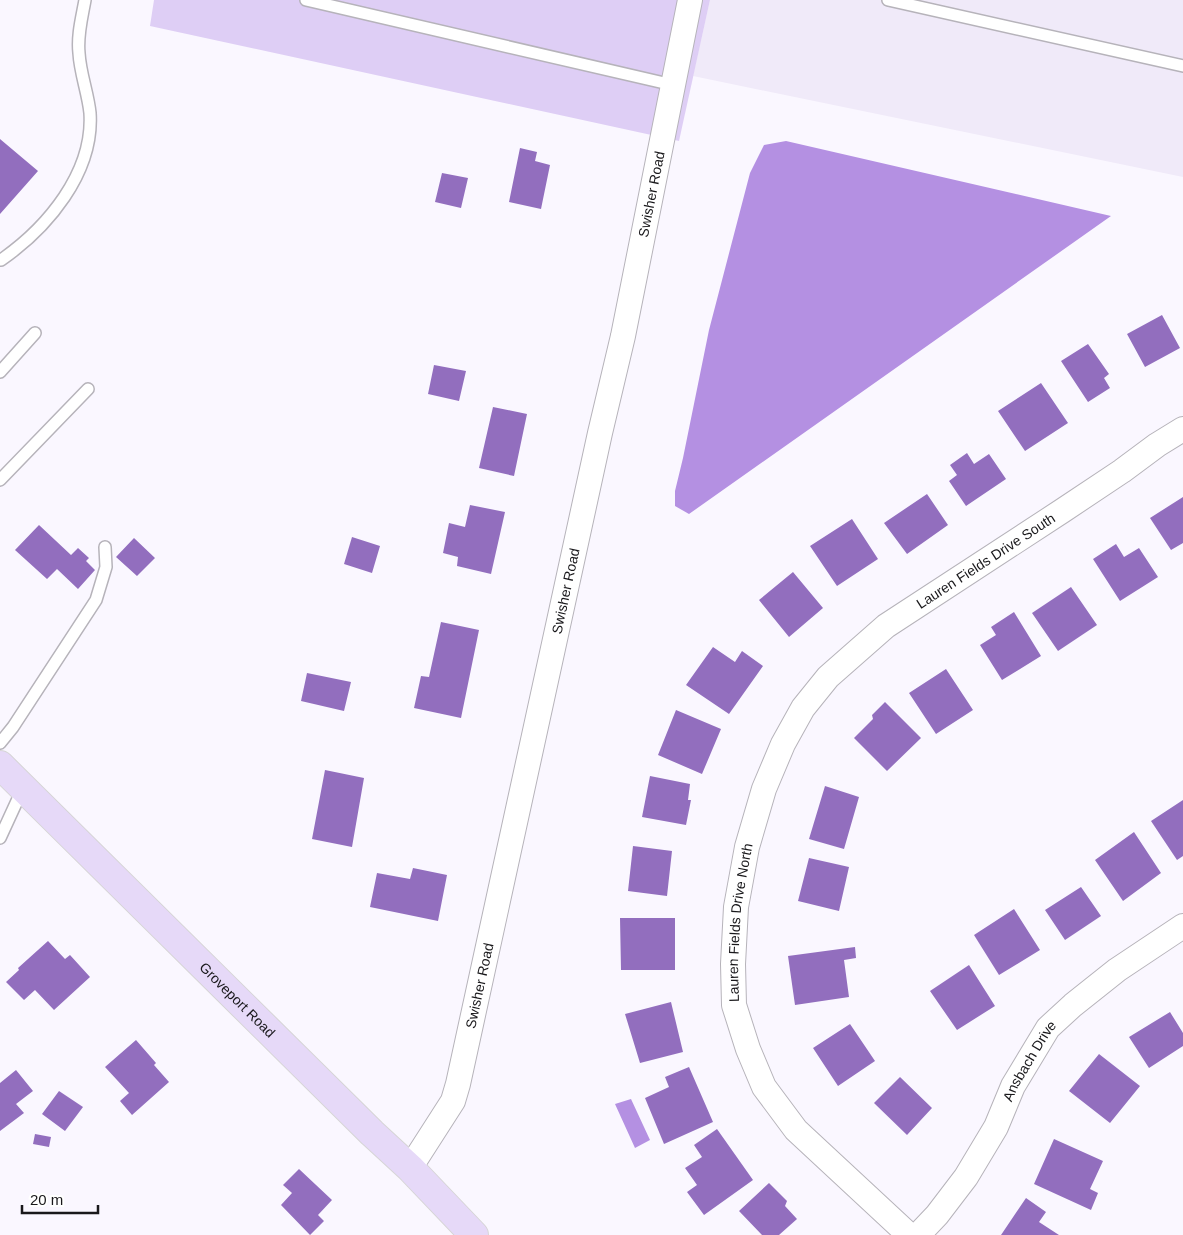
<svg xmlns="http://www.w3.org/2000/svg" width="1183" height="1235" font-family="Arial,sans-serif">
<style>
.built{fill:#f0eaf9}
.green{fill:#decef5}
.water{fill:#b490e2}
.building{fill:#926ebe}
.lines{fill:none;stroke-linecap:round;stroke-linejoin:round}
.service-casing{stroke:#b6b3ba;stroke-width:14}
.minor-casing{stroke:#b6b3ba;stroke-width:26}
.primary-casing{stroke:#d6d5d6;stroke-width:30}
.service{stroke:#fff;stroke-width:11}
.minor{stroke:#fff;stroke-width:24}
.primary{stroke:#e6d9f8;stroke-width:28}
.labels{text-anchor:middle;stroke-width:4;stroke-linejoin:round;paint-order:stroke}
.street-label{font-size:14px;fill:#19181b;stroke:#fff}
</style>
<rect width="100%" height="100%" fill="#faf7ff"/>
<path class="built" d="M 710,0 L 1183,0 L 1183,177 L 693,76 Z"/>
<path class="green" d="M 154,0 L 710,0 L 679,141 L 150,26 Z"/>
<path class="water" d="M 786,141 L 1111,216 L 689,514 L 675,506 L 675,491 L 683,458 L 709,330 L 750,173 L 764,145 Z
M 631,1099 L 650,1140 L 635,1148 L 615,1104 Z"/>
<path class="building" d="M 0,139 L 38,171 L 0,214 Z
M 520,148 L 537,152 L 535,161 L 550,165 L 541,209 L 509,202 Z
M 442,173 L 468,178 L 461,208 L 435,202 Z
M 1162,315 L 1180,348 L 1145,367 L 1127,334 Z
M 1088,344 L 1109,374 L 1104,378 L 1110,388 L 1088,402 L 1061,361 Z
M 434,365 L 466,371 L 459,401 L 428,394 Z
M 1041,383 L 1068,423 L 1025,451 L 998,411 Z
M 493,407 L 527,414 L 514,476 L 479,468 Z
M 967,453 L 974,464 L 989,454 L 1006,479 L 966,506 L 949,481 L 957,475 L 950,465 Z
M 927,494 L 948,525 L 907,554 L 884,523 Z
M 1183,497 L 1183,543 L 1171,550 L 1150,518 Z
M 470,505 L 505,512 L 491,574 L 457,566 L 458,557 L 443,553 L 449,523 L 465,527 Z
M 852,519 L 878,559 L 837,586 L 810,546 Z
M 39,525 L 71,555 L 78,548 L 89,558 L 86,561 L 95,570 L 78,589 L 57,569 L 47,579 L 15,550 Z
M 352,537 L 380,546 L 372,573 L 344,564 Z
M 134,538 L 155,558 L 137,576 L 116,557 Z
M 1116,544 L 1124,557 L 1139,548 L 1158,577 L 1120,601 L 1093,559 Z
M 793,572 L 823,608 L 789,637 L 759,600 Z
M 1071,587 L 1097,625 L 1058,651 L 1032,613 Z
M 1014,612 L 1041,656 L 1002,680 L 980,645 L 996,635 L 991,627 Z
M 441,622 L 479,630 L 461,718 L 414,708 L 421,676 L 429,677 Z
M 713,647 L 735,662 L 742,651 L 763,666 L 729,714 L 686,685 Z
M 946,669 L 973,710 L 936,734 L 909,693 Z
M 307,673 L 351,682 L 344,711 L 301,701 Z
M 885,702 L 921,738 L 887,771 L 854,738 L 873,719 L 872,715 Z
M 676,710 L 721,729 L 702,774 L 658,755 Z
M 325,770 L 364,778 L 352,847 L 312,839 Z
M 650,776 L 690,784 L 688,800 L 691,800 L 686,825 L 642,817 Z
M 825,786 L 859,797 L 844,849 L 809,839 Z
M 1183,800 L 1183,856 L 1177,860 L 1151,821 Z
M 1134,832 L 1161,873 L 1123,901 L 1095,860 Z
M 633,846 L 672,851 L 667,896 L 628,891 Z
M 809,858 L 849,867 L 839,911 L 798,901 Z
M 413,868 L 447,875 L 438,921 L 370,907 L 377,873 L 410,879 Z
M 1081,887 L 1101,916 L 1065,940 L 1045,910 Z
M 1014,909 L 1040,950 L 999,975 L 974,935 Z
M 620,918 L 675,918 L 675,970 L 621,970 Z
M 48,941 L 65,959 L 70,955 L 90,977 L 54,1010 L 35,990 L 24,1000 L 6,982 L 19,970 L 18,968 Z
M 855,947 L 856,958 L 844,960 L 849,997 L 795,1005 L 788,956 Z
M 969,965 L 995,1006 L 957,1030 L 930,991 Z
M 671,1002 L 683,1052 L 640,1063 L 625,1014 Z
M 1170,1012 L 1183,1033 L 1183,1046 L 1149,1068 L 1129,1037 Z
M 850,1024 L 875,1061 L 838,1086 L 813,1048 Z
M 136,1040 L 156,1063 L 154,1065 L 169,1082 L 132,1115 L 120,1101 L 129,1093 L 105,1067 Z
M 1099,1054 L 1140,1086 L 1110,1123 L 1069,1091 Z
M 689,1067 L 713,1122 L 664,1144 L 645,1098 L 669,1087 L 665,1077 Z
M 16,1070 L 33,1091 L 16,1104 L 24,1113 L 0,1131 L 0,1083 Z
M 900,1077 L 932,1108 L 907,1135 L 874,1103 Z
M 59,1091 L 83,1107 L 65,1131 L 42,1114 Z
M 717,1129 L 753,1180 L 704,1215 L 687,1192 L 697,1185 L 685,1168 L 702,1157 L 694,1145 Z
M 35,1134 L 51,1137 L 49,1147 L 33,1144 Z
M 1054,1139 L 1103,1161 L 1090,1189 L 1098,1193 L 1091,1210 L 1034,1184 Z
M 299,1169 L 332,1200 L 318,1215 L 324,1221 L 310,1235 L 281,1205 L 292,1193 L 283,1185 Z
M 769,1183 L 787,1201 L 785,1206 L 797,1219 L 779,1235 L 762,1235 L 739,1211 Z
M 1026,1198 L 1046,1212 L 1039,1222 L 1059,1235 L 1001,1235 Z"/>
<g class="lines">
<defs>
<path id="service" d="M 306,0 L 673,85
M 888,0 L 1183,66
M 1,260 C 47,228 94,173 90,113 C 88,93 80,73 79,53 C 77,35 82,17 85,0
M 0,372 L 35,333
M 0,480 L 88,389
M 0,743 L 13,727 L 96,600 L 106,567 L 105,547
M 0,838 L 23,788"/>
<g id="minor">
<path id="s1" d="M 410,1168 L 453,1101 L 458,1084 L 600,433 L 623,336 L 690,0"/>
<path id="s2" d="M 909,1235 L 796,1130 L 764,1087 L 748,1049 L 734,1005 L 733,964 L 736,907 L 747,847 L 764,789 L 783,744 L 803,708 L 828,677 L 886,626 L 1062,511 L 1122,471 L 1157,445 L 1183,429"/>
<path id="s3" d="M 918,1235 L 937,1215 L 966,1177 L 996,1127 L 1013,1086 L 1048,1028 L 1073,1005 L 1117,970 L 1183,926"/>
</g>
<g id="primary">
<path id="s4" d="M 0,765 L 372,1133 L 410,1168 L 474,1235"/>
</g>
</defs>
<use href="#service" class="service-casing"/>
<use href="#minor" class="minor-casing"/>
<use href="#primary" class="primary-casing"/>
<use href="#service" class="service"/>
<use href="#minor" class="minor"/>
<use href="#primary" class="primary"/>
</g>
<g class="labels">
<g class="street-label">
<text dy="5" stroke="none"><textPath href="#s1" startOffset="1008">Swisher Road</textPath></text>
<text dy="5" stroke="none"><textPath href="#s2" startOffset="841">Lauren Fields Drive South</textPath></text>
<text dy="5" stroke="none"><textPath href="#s1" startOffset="602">Swisher Road</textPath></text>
<text dy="5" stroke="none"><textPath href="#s2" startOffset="378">Lauren Fields Drive North</textPath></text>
<text dy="5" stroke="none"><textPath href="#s1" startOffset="198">Swisher Road</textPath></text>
<text dy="5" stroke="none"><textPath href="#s4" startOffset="334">Groveport Road</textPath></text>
<text dy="5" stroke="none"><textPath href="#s3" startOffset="208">Ansbach Drive</textPath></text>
</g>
</g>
<path d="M22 1205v8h76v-8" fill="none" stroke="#19181b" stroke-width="2.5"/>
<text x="30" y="1205" font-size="15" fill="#19181b" stroke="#ffffff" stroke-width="4" paint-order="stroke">20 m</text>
</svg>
